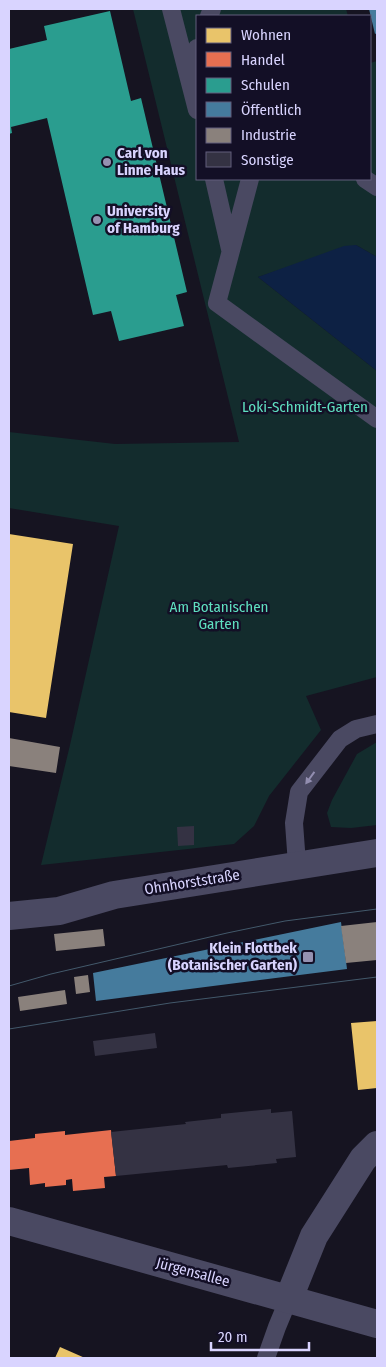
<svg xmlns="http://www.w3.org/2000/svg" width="386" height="1367" font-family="'Fira Sans Condensed',sans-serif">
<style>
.green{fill:#132c2d}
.water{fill:#0d2144}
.homes{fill:#e9c46a}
.shops{fill:#e76f51}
.schools{fill:#2a9d8f}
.public{fill:#457b9d}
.industry{fill:#8a817c}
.building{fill:#343243}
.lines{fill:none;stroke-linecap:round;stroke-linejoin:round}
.service{stroke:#4a4962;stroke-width:18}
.minor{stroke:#4a4962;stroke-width:28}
.tram{stroke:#43596b;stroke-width:1}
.oneway{fill:#928eb0}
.poi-dot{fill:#9591b1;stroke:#130f26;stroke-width:2}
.labels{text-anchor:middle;stroke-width:5;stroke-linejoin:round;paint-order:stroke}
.poi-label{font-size:15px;font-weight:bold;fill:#d9d4ff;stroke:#130f26;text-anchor:start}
.park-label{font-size:15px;fill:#5fe0c0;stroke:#130f26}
.street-label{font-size:15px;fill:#d9d4ff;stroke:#130f26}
</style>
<rect width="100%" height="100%" fill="#161421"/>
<path class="green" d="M 133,9 L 346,9 L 348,16 L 197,16 L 197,179 L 370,179 L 370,63 L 377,61 L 377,257 L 356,245 L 258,277 L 377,371 L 377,677 L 306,696 L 321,730 L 269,796 L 254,826 L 234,844 L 41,865 L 70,745 L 119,526 L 9,508 L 9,432 L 115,444 L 239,442 Z
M 377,742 L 377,825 L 351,828 L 331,827 L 327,813 L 332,800 L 357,754 Z"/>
<path class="water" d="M 356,245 L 377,257 L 377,371 L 258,277 L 344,246 Z"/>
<path class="homes" d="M 9,534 L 73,544 L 46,718 L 9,712 Z
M 377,1021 L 377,1088 L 358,1090 L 351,1023 Z
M 60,1347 L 85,1358 L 55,1358 Z"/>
<path class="shops" d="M 111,1130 L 116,1176 L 104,1177 L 105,1188 L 73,1191 L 72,1179 L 66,1180 L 66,1185 L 45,1187 L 45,1183 L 30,1185 L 29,1168 L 9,1170 L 9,1141 L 35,1138 L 35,1134 L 65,1131 L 65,1135 Z"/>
<path class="schools" d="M 110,11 L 131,101 L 141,98 L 187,292 L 176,295 L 184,326 L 119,341 L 111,311 L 93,315 L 47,118 L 11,127 L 12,133 L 9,134 L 9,49 L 47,40 L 44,26 Z"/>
<path class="public" d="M 369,9 L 377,9 L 377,33 L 375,34 Z
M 341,922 L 347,969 L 96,1001 L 93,973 Z"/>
<path class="industry" d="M 9,738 L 60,747 L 56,773 L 9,766 Z
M 377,922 L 377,960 L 346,963 L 341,926 Z
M 103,929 L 105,946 L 56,951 L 54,934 Z
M 88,975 L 90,992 L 76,994 L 74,977 Z
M 65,990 L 67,1004 L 20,1011 L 18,997 Z"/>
<path class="building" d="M 194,826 L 194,845 L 178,846 L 177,827 Z
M 155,1033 L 157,1048 L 95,1056 L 93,1041 Z
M 271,1109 L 271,1113 L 292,1111 L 296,1157 L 276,1159 L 277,1163 L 228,1168 L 227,1165 L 116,1176 L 111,1132 L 186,1124 L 185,1122 L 221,1118 L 221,1114 Z"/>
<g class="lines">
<path class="service" d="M 171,9 L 197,110
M 209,16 L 212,9
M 188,72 L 197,48
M 214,179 L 230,249
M 250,179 L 217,303 L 377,419
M 365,179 L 377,187
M 297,864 L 294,823 L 299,792 L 340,739 L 356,729 L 377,724
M 266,1358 L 277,1327 L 289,1298"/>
<path class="minor" d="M 9,916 L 59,911 L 114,895 L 377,853
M 9,1221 L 377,1324
M 289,1298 L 314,1236 L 363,1159 L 377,1145"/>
<path class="tram" d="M 9,986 L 51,974 L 227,933 L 285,921 L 377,909
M 9,1029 L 170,1003 L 377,977"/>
</g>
<defs><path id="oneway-solid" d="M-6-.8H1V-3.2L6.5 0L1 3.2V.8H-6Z" transform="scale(1.25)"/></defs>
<use class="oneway" href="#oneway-solid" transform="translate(310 778) rotate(126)"/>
<g class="poi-dot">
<circle cx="107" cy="162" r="5"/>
<circle cx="97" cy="220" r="5"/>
<rect x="302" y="951" width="12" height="12" rx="2.5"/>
</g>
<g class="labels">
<g class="poi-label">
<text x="117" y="158">Carl von<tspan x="117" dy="17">Linne Haus</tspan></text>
<text x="107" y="216">University<tspan x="107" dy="17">of Hamburg</tspan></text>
<text x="297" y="953" text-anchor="end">Klein Flottbek<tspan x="297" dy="17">(Botanischer Garten)</tspan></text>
</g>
<g class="park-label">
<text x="305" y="412">Loki-Schmidt-Garten</text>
<text x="219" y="612">Am Botanischen<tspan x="219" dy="17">Garten</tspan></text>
</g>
<g class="street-label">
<text transform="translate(192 882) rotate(-9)" y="5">Ohnhorststraße</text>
<text transform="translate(193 1272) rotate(15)" y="5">Jürgensallee</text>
</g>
</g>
<rect width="386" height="1367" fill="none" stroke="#d9d4ff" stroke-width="20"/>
<rect x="196" y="15" width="175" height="165" fill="#130f26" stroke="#625e7d"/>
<rect x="206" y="28" width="25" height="15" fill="#e9c46a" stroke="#625e7d"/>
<text x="241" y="40" font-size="15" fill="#d9d4ff">Wohnen</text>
<rect x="206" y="52" width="25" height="15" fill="#e76f51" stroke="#625e7d"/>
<text x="241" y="65" font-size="15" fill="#d9d4ff">Handel</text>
<rect x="206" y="78" width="25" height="15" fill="#2a9d8f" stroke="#625e7d"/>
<text x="241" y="90" font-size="15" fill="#d9d4ff">Schulen</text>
<rect x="206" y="102" width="25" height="15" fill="#457b9d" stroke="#625e7d"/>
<text x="241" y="115" font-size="15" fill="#d9d4ff">Öffentlich</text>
<rect x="206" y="128" width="25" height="15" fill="#8a817c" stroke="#625e7d"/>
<text x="241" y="140" font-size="15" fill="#d9d4ff">Industrie</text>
<rect x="206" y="152" width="25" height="15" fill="#343243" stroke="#625e7d"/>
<text x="241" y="165" font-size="15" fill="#d9d4ff">Sonstige</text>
<path d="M211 1342v8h98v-8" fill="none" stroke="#d9d4ff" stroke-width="2.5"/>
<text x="218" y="1342" font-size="15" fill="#d9d4ff" stroke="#130f26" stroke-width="4" paint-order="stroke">20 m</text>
</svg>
